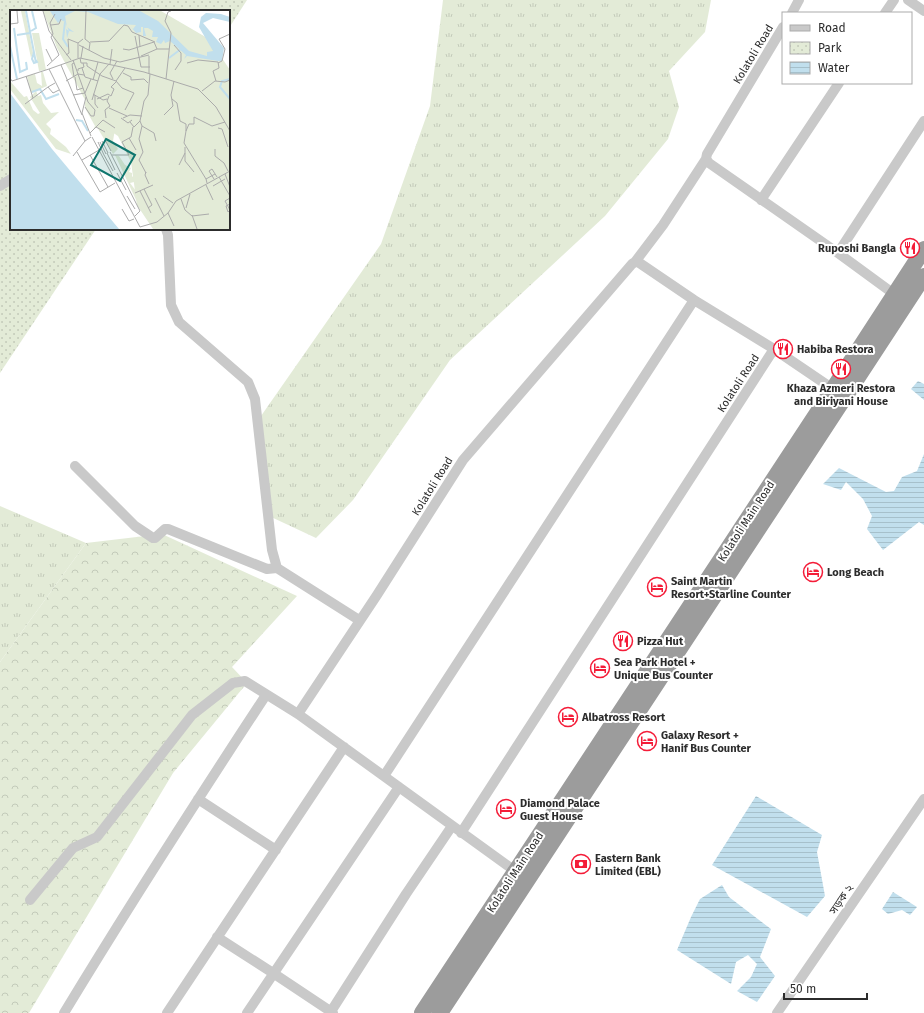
<svg xmlns="http://www.w3.org/2000/svg" width="924" height="1013" font-family="'Fira Sans','Noto Sans Bengali',sans-serif">
<style>
.grass{fill:url(#grass-tufts)}
.forest{fill:url(#forest-crowns)}
.park{fill:url(#park-dots)}
.water{fill:url(#water-rules)}
.lines{fill:none;stroke-linecap:round;stroke-linejoin:round}
.minor{stroke:#c9c9c9;stroke-width:10}
.trunk{stroke:#9c9c9c;stroke-width:16}
.labels{text-anchor:middle;stroke-width:4;stroke-linejoin:round;paint-order:stroke}
.street-label{font-size:11px;fill:#2c2c2c;stroke:#fff}
.poi-label{font-size:11px;font-weight:bold;fill:#2c2c2c;stroke:#fff;text-anchor:start}
.inset-river{fill:none;stroke:#c1dfed;stroke-width:2}
.inset-road{fill:none;stroke:#ababab;stroke-width:1}
.view{fill:#0f766e;fill-opacity:0.15;stroke:#0f766e;stroke-width:2}
.inset-edge{fill:none;stroke:#2c2c2c;stroke-width:2}
</style>
<defs>
<pattern id="grass-tufts" width="24" height="20" patternUnits="userSpaceOnUse"><rect width="24" height="20" fill="#e3ebd7"/><path d="M3 7l-1-3M5 7V3M7 7l1-3M15 17l-1-3M17 17v-4M19 17l1-3" fill="none" stroke="#c3cab9"/></pattern>
<pattern id="forest-crowns" width="20" height="18" patternUnits="userSpaceOnUse"><rect width="20" height="18" fill="#e3ebd7"/><path d="M2 6a3 3 0 1 1 6 0M12 15a3 3 0 1 1 6 0" fill="none" stroke="#c3cab9"/></pattern>
<pattern id="park-dots" width="8" height="8" patternUnits="userSpaceOnUse"><rect width="8" height="8" fill="#e3ebd7"/><path d="M2 2h.1M6 6h.1" fill="none" stroke="#c3cab9" stroke-width="1.8" stroke-linecap="round"/></pattern>
<pattern id="water-rules" width="6" height="5" patternUnits="userSpaceOnUse"><rect width="6" height="5" fill="#c1dfed"/><path d="M0 2.5h6" fill="none" stroke="#a6c0cb"/></pattern>
</defs>
<rect width="100%" height="100%" fill="#fff"/>
<path class="grass" d="M 443,0 L 711,0 L 705,32 L 669,71 L 679,107 L 668,139 L 605,216 L 450,360 L 353,500 L 316,538 L 269,516 L 261,416 L 381,244 L 430,106 Z
M 0,506 L 86,543 L 0,662 Z"/>
<path class="forest" d="M 162,534 L 297,596 L 232,667 L 247,683 L 173,773 L 29,1013 L 0,1013 L 0,662 L 86,543 Z"/>
<path class="park" d="M 0,0 L 247,0 L 229,28 L 229,11 L 11,11 L 11,229 L 96,229 L 0,373 Z"/>
<path class="water" d="M 918,381 L 924,384 L 924,400 L 911,389 Z
M 924,454 L 924,525 L 919,522 L 883,550 L 867,529 L 872,516 L 863,499 L 846,482 L 841,490 L 823,484 L 839,468 L 886,492 L 894,491 L 902,477 L 917,471 Z
M 756,796 L 822,835 L 817,852 L 825,896 L 807,917 L 712,865 Z
M 722,885 L 729,897 L 771,929 L 760,957 L 775,976 L 757,1002 L 737,991 L 751,977 L 757,964 L 748,955 L 736,962 L 731,984 L 677,950 L 691,917 L 700,899 Z
M 893,892 L 917,907 L 910,915 L 902,910 L 888,914 L 882,909 Z"/>
<g class="lines">
<path class="minor" d="M 908,0 L 924,11
M 792,13 L 799,0
M 885,13 L 894,0
M 783,27 L 707,154 L 706,159 L 709,163 L 838,253 L 894,294
M 0,186 L 11,179
M 761,200 L 839,83
M 166,229 L 168,235 L 171,305 L 179,322 L 248,382 L 255,399 L 272,550 L 277,568 L 359,620
M 838,253 L 924,121
M 635,262 L 638,262 L 694,300 L 774,349 L 833,389
M 75,466 L 135,526 L 153,538 L 155,538 L 165,529 L 168,529 L 267,569 L 277,568
M 298,714 L 377,595 L 463,460 L 632,264 L 635,262 L 663,225 L 706,159
M 384,776 L 694,300
M 198,799 L 276,850
M 461,833 L 774,349
M 30,900 L 73,848 L 97,837 L 192,715 L 233,683 L 245,681 L 298,714 L 515,871
M 217,937 L 273,973 L 333,1013
M 64,1013 C 129,906 197,800 266,695
M 167,1013 L 344,747
M 247,1013 L 399,787
M 330,1013 L 406,894 L 452,826
M 777,1013 L 924,799"/>
<path class="trunk" d="M 422,1013 L 833,389 L 924,249
M 440,1013 C 603,769 763,522 924,276"/>
</g>
<defs>
<symbol id="restaurant-ring" viewBox="-11 -11 22 22"><circle r="9.5" fill="#fff" stroke="#f41c38" stroke-width="1.5"/><path d="M-5-6h1v4h1v-4h1v4h1v-4h1v5L-1.5 .5V6h-2V.5L-5-1ZM5-6V6H3V1.5H1.5Q1.5-4 5-6Z" fill="#f41c38"/></symbol>
<symbol id="hotel-ring" viewBox="-11 -11 22 22"><circle r="9.5" fill="#fff" stroke="#f41c38" stroke-width="1.5"/><path d="M-6-4.5h1.5V1H6V5H4.5V3h-9V5H-6ZM-4 0a1.8 1.8 0 1 1 3.6 0ZM.5 0V-2.5h3Q6-2.5 6 0Z" fill="#f41c38"/></symbol>
<symbol id="bank-ring" viewBox="-11 -11 22 22"><circle r="9.5" fill="#fff" stroke="#f41c38" stroke-width="1.5"/><path d="M-6-4H6V4H-6ZM0-2.3a2.3 2.3 0 1 0 0 4.6a2.3 2.3 0 1 0 0-4.6Z" fill="#f41c38"/></symbol>
</defs>
<g fill-rule="evenodd">
<use href="#restaurant-ring" x="899" y="237" width="22" height="22"/>
<use href="#restaurant-ring" x="772" y="338" width="22" height="22"/>
<use href="#restaurant-ring" x="830" y="358" width="22" height="22"/>
<use href="#hotel-ring" x="802" y="561" width="22" height="22"/>
<use href="#hotel-ring" x="646" y="576" width="22" height="22"/>
<use href="#restaurant-ring" x="612" y="630" width="22" height="22"/>
<use href="#hotel-ring" x="589" y="657" width="22" height="22"/>
<use href="#hotel-ring" x="557" y="706" width="22" height="22"/>
<use href="#hotel-ring" x="636" y="730" width="22" height="22"/>
<use href="#hotel-ring" x="495" y="798" width="22" height="22"/>
<use href="#bank-ring" x="570" y="853" width="22" height="22"/>
</g>
<g class="labels">
<g class="street-label">
<text transform="translate(753 54) rotate(-59)" y="4">Kolatoli Road</text>
<text transform="translate(738 383) rotate(-57)" y="4">Kolatoli Road</text>
<text transform="translate(432 486) rotate(-58)" y="4">Kolatoli Road</text>
<text transform="translate(746 521) rotate(-57)" y="4">Kolatoli Main Road</text>
<text transform="translate(515 872) rotate(-57)" y="4">Kolatoli Main Road</text>
<text transform="translate(841 899) rotate(-56)" y="4">সড়ক ২</text>
</g>
<g class="poi-label">
<text x="896" y="252" text-anchor="end">Ruposhi Bangla</text>
<text x="797" y="353">Habiba Restora</text>
<text x="841" y="392" text-anchor="middle">Khaza Azmeri Restora<tspan x="841" dy="13">and Biriyani House</tspan></text>
<text x="827" y="576">Long Beach</text>
<text x="671" y="585">Saint Martin<tspan x="671" dy="13">Resort+Starline Counter</tspan></text>
<text x="637" y="645">Pizza Hut</text>
<text x="614" y="666">Sea Park Hotel +<tspan x="614" dy="13">Unique Bus Counter</tspan></text>
<text x="582" y="721">Albatross Resort</text>
<text x="661" y="739">Galaxy Resort +<tspan x="661" dy="13">Hanif Bus Counter</tspan></text>
<text x="520" y="807">Diamond Palace<tspan x="520" dy="13">Guest House</tspan></text>
<text x="595" y="862">Eastern Bank<tspan x="595" dy="13">Limited (EBL)</tspan></text>
</g>
</g>
<g transform="translate(10 10)">
<rect width="220" height="220" fill="#fff"/>
<path d="M 11,1 L 15,1 L 23,43 L 21,48 ZM 22,23 L 29,23 L 36,60 L 29,61 ZM 31,62 L 33,62 L 37,76 L 21,83 L 17,66 L 25,64 L 27,73 L 32,76 ZM 105,145 L 109,146 L 115,155 L 121,158 L 119,162 L 122,163 L 122,167 L 127,162 L 124,172 L 120,173 L 126,181 L 128,194 Z" fill="#e3ebd7"/>
<path d="M 0,71 L 14,87 L 17,86 L 23,100 L 28,104 L 30,103 L 20,87 L 26,81 L 28,86 L 31,85 L 33,93 L 41,103 L 49,102 L 36,114 L 41,119 L 40,124 L 56,137 L 61,144 L 46,139 L 0,79 ZM 75,91 L 105,119 L 103,131 L 108,139 L 103,144 L 87,117 L 83,120 L 85,116 L 75,98 Z" fill="#e3ebd7"/>
<path d="M 33,1 L 151,1 L 199,29 L 220,60 L 220,219 L 143,219 L 127,195 L 121,152 L 108,126 L 87,112 L 47,38 Z" fill="#e3ebd7"/>
<path d="M 40,1 L 130,1 L 148,11 L 179,41 L 197,46 L 197,42 L 203,41 L 189,17 L 191,7 L 196,3 L 211,4 L 220,7 L 220,12 L 203,8 L 193,13 L 214,38 L 212,51 L 208,51 L 177,46 L 174,49 L 176,45 L 160,31 L 155,33 L 154,30 L 151,34 L 146,32 L 148,27 L 142,27 L 143,21 L 138,18 L 134,18 L 136,26 L 133,26 L 133,17 L 131,17 L 131,22 L 126,23 L 121,17 L 123,19 L 126,15 L 108,14 L 78,2 L 65,1 L 55,6 L 57,17 L 64,22 L 59,21 L 57,28 L 56,19 L 59,21 L 55,12 L 51,10 L 48,13 ZM 0,83 L 42,139 L 109,219 L 0,219 Z" fill="#c1dfed"/>
<path class="inset-river" d="M 16,1 L 26,53M 55,12 L 53,29 L 58,37M 4,18 L 10,62 L 17,59 L 16,52M 21,21 L 26,18 L 22,1M 7,25 L 20,23M 0,36 L 7,69M 24,42 L 22,49 L 24,53 L 27,52 L 25,49M 159,48 L 171,39M 220,69 L 212,71 L 210,77 L 220,89M 22,82 L 30,79 L 36,89 L 49,84M 66,110 L 72,111 L 78,121"/>
<path class="inset-road" d="M 33,1 L 39,21 L 61,50M 45,4 L 40,13 L 43,24 L 41,27 L 49,45M 0,14 L 8,13 L 7,1M 41,15 L 49,14 L 51,9M 129,25 L 130,37M 125,26 L 131,57 L 140,57M 75,29 L 80,33 L 79,40M 75,29 L 76,1M 80,32 L 99,31 L 114,15 L 118,16 L 122,22 L 145,32M 69,35 L 94,48 L 110,52 L 139,45M 164,35 L 171,43 L 171,51 L 165,60M 36,39 L 42,51M 113,39 L 119,40 L 144,32 L 147,39M 56,45 L 59,43 L 58,29 L 68,33M 131,46 L 147,39 L 159,39M 139,46 L 139,64M 68,48 L 68,33 L 73,29M 70,48 L 71,53 L 77,53 L 77,56 L 92,66 L 106,71M 71,48 L 73,36M 63,50 L 78,92 L 85,100 L 84,106 L 81,106 L 75,97M 64,53 L 62,54 L 64,67M 177,53 L 188,50 L 208,52 L 209,58 L 203,61 L 206,71M 208,53 L 212,51 L 215,39 L 209,29 L 220,24M 100,54 L 102,39M 51,55 L 72,105M 37,56 L 49,45M 72,58 L 75,67 L 88,71M 115,58 L 106,71 L 112,78 L 124,83 L 115,100M 39,59 L 70,48 L 134,62 L 188,79 L 206,97 L 220,121M 39,59 L 75,131 L 81,127M 68,61 L 68,59 L 74,57 L 73,53M 113,63 L 121,67 L 121,70 L 134,69 L 138,73M 140,64 L 138,85 L 134,91 L 130,111 L 132,116 L 144,123 L 146,131M 16,66 L 23,88M 65,67 L 67,80 L 73,78M 0,68 L 2,71 L 39,59M 103,69 L 100,63 L 107,51M 156,69 L 161,23 L 155,11 L 158,2 L 161,1M 83,70 L 88,52M 56,71 L 68,64 L 74,65M 45,73 L 38,77 L 43,83 L 49,80M 192,81 L 205,71 L 215,72 L 220,70M 75,83 L 81,69M 83,84 L 93,90 L 97,89M 63,85 L 75,83M 85,85 L 85,94 L 88,98M 76,87 L 72,103 L 81,126M 87,89 L 98,84 L 101,86 L 104,79 L 101,77 L 106,72M 162,89 L 167,93 L 170,111 L 176,114 L 176,121 L 179,114 L 184,114 L 184,107 L 202,116 L 215,112M 82,90 L 90,64 L 99,54M 15,94 L 38,77M 99,98 L 117,106M 154,105 L 163,96 L 161,85 L 164,71M 96,108 L 95,100 L 100,96 L 97,91 L 99,86M 111,108 L 118,113 L 122,110M 113,108 L 120,105 L 132,106M 120,112 L 124,117 L 130,111M 132,116 L 129,129 L 133,142 L 129,150 L 136,163M 86,117 L 93,110 L 105,118M 208,118 L 212,119 L 218,137M 176,121 L 174,133 L 196,169M 80,123 L 86,117 L 95,122M 82,127 L 130,217M 119,128 L 126,140M 95,130 L 101,141M 92,131 L 98,143M 88,132 L 94,145M 90,132 L 96,144M 175,137 L 175,151 L 184,162M 205,139 L 205,146 L 214,153 L 218,161M 67,142 L 90,182 L 105,173M 100,142 L 130,201 L 125,206M 97,143 L 105,160M 80,145 L 98,177M 94,145 L 103,161M 102,145 L 119,145 L 112,132 L 121,127 L 123,117M 63,146 L 75,131M 72,150 L 89,140M 169,155 L 175,143M 136,162 L 135,165 L 139,174M 107,163 L 116,180M 215,164 L 220,177M 209,167 L 220,186M 204,169 L 199,161 L 202,159 L 207,167M 197,173 L 196,169 L 205,164M 196,175 L 203,190M 203,176 L 215,169M 134,179 L 142,195 L 138,198M 130,181 L 141,203M 125,183 L 143,175M 117,186 L 125,199M 153,186 L 163,193M 145,188 L 154,206M 220,188 L 215,191 L 220,200M 171,189 L 175,200 L 182,206 L 199,204M 220,194 L 216,196 L 218,202 L 220,200M 176,198 L 180,184M 112,199 L 119,211 L 124,209M 158,203 L 164,216M 182,205 L 187,219M 130,217 L 147,212 L 158,203 L 166,191 L 220,161"/>
<path class="view" d="M 96,129 L 125,145 L 110,171 L 81,155 Z"/>
<rect width="220" height="220" class="inset-edge"/>
</g>
<rect x="782" y="12" width="130" height="72" fill="#ffffff" stroke="#ababab"/>
<rect x="790" y="25" width="20" height="6" fill="#c9c9c9" stroke="#ababab"/>
<text x="818" y="32" font-size="12" fill="#2c2c2c">Road</text>
<rect x="790" y="42" width="20" height="12" fill="url(#park-dots)" stroke="#ababab"/>
<text x="818" y="52" font-size="12" fill="#2c2c2c">Park</text>
<rect x="790" y="62" width="20" height="12" fill="url(#water-rules)" stroke="#ababab"/>
<text x="818" y="72" font-size="12" fill="#2c2c2c">Water</text>
<path d="M784 993v6h83v-6" fill="none" stroke="#2c2c2c" stroke-width="2"/>
<text x="790" y="993" font-size="12" fill="#2c2c2c" stroke="#ffffff" stroke-width="3" paint-order="stroke">50 m</text>
</svg>
